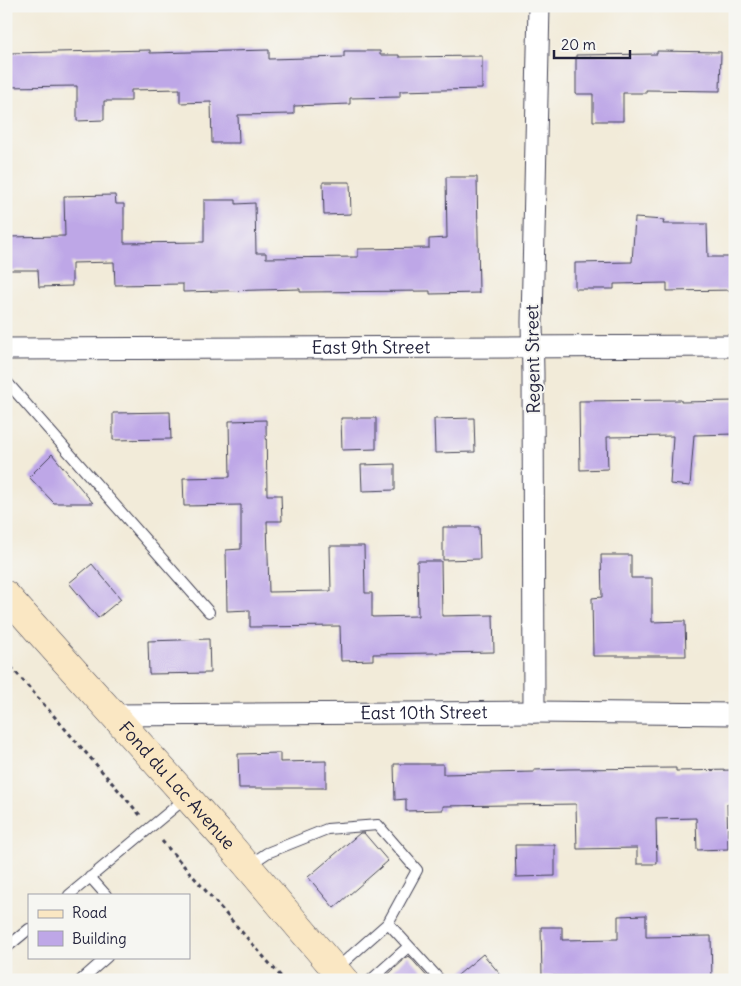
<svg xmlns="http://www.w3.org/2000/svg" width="741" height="986" font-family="Delius,sans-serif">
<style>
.building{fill:#bea7e7}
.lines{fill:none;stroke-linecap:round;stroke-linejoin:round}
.lane-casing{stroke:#414053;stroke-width:12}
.street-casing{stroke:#414053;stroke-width:23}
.secondary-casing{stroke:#414053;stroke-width:29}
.path{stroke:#414053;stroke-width:3;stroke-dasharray:4 4;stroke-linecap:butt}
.lane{stroke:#fff;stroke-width:10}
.street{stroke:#fff;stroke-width:21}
.secondary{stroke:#fae7c3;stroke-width:28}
.labels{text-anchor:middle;stroke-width:4;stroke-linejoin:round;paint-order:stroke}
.street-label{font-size:18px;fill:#22223b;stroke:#f6f6f2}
</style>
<rect width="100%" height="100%" fill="#f6f6f2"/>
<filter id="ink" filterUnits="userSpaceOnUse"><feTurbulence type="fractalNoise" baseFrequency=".02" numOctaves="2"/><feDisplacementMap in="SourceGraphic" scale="10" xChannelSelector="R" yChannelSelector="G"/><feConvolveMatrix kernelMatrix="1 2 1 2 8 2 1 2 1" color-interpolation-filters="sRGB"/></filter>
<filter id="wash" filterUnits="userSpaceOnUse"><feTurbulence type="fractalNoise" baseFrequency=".0096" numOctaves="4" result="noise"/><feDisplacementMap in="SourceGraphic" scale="20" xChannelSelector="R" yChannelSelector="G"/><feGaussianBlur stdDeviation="1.12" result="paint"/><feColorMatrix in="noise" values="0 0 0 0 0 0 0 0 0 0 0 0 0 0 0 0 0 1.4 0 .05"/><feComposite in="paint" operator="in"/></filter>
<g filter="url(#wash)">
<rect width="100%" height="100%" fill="#f2ebd9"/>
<g id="blocks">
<path class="building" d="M 150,50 L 150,53 L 269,50 L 269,59 L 344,57 L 344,51 L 380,51 L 380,55 L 399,55 L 399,57 L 482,56 L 482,89 L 400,91 L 400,97 L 350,98 L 350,104 L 294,106 L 294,114 L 238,115 L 239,143 L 212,143 L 211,102 L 180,103 L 180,89 L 131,90 L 131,101 L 104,101 L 104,120 L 77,121 L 77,86 L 6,87 L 6,68 L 10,68 L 10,53 Z
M 657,51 L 721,52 L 720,91 L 646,90 L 646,93 L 623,93 L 623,121 L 593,121 L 593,94 L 576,94 L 576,55 L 657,54 Z
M 446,177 L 477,177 L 479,293 L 430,294 L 430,291 L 300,292 L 300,289 L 183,292 L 183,284 L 115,285 L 114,262 L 72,263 L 72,286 L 39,287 L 38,270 L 6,270 L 6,237 L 65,236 L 64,196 L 115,195 L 116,204 L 124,204 L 124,243 L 204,242 L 204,200 L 236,200 L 236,204 L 255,203 L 256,253 L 266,253 L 266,258 L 358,257 L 358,249 L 429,248 L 429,239 L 447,238 Z
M 323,182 L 350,182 L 351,214 L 324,215 Z
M 635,218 L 664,220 L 663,224 L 707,224 L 708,257 L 735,257 L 735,290 L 667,291 L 667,283 L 614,284 L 614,289 L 575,289 L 575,263 L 632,262 Z
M 681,400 L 681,402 L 735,401 L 735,434 L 694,435 L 690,486 L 670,484 L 673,436 L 607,437 L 608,469 L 580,470 L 579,401 Z
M 170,412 L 171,439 L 113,440 L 113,413 Z
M 341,418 L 376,418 L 376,449 L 342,450 Z
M 474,418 L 475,452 L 435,453 L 434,419 Z
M 266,420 L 267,495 L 281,495 L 282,521 L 267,521 L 269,592 L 331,591 L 330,546 L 364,546 L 365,593 L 372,593 L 372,617 L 418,616 L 417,561 L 441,561 L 442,616 L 493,615 L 494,652 L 373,654 L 373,660 L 341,661 L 340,626 L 250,627 L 250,610 L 227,611 L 226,550 L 241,549 L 241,505 L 184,506 L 183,478 L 230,477 L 229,421 Z
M 52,454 L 93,503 L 54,503 L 29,477 Z
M 395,464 L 395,490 L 362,491 L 361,465 Z
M 443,527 L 479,527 L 480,559 L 443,560 Z
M 601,555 L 631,555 L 631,578 L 652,578 L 652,622 L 685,621 L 686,656 L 593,656 L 592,598 L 602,597 Z
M 92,564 L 121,599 L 98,618 L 69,583 Z
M 209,639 L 210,673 L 149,674 L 148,641 Z
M 280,753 L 280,762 L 326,761 L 326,788 L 239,788 L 238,754 Z
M 394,764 L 443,764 L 443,774 L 534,772 L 534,770 L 568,769 L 676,768 L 676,771 L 735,770 L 735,803 L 727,804 L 728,849 L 697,850 L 696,818 L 656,819 L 657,864 L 637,864 L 637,848 L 577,849 L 576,804 L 443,806 L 443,810 L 406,811 L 406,799 L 395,800 Z
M 360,833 L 364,833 L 388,861 L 334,908 L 308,877 Z
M 515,845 L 555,845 L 555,876 L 516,877 Z
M 646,915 L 646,937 L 711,936 L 712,980 L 580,980 L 580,976 L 542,976 L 541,927 L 562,927 L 562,940 L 618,939 L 618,916 Z
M 483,954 L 505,980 L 452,980 Z
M 409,956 L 430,980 L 382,980 L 406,958 Z"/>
</g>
</g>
<g filter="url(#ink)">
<use href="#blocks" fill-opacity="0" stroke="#414053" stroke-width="1"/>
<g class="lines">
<defs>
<path id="lane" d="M 6,381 L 209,612
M 249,865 L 267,853 L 327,829 L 378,825 L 417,870 L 388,923
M 90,877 L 106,895
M 69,895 L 187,797
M 6,948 L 29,929
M 336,969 L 388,923 L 440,980
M 81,980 L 107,957
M 371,980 L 409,946"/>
<g id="street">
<path id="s1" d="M 6,349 L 735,346"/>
<path d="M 534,712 L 533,373 L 532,322 L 539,6"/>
<path id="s2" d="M 114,715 L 534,712 L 735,714"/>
</g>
<g id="secondary">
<path id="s3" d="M 6,595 L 223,837 L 344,980"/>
</g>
</defs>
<use href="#lane" class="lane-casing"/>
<use href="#street" class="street-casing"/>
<use href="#secondary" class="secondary-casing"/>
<path class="path" d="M 6,661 L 140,815
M 162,841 L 284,980"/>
<use href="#lane" class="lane"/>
<use href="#street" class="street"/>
<use href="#secondary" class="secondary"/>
</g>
</g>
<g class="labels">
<g class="street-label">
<text dy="6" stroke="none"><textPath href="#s1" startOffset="365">East 9th Street</textPath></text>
<text transform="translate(533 359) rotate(-91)" y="6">Regent Street</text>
<text dy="6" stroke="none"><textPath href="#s2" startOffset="310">East 10th Street</textPath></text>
<text dy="6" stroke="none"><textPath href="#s3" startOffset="256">Fond du Lac Avenue</textPath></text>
</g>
</g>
<rect width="741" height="986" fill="none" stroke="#f6f6f2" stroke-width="25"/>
<rect x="28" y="894" width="162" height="65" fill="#f6f6f2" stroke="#a1a1a9"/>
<rect x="38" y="910" width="25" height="8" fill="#fae7c3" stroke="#a1a1a9"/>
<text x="72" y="918" font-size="15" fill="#22223b">Road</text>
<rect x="38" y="931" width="25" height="15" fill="#bea7e7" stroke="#a1a1a9"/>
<text x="72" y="944" font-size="15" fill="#22223b">Building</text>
<path d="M554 50v8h76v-8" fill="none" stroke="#22223b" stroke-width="2.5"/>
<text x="561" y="50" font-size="15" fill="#22223b" stroke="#f6f6f2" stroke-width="4" paint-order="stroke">20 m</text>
</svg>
